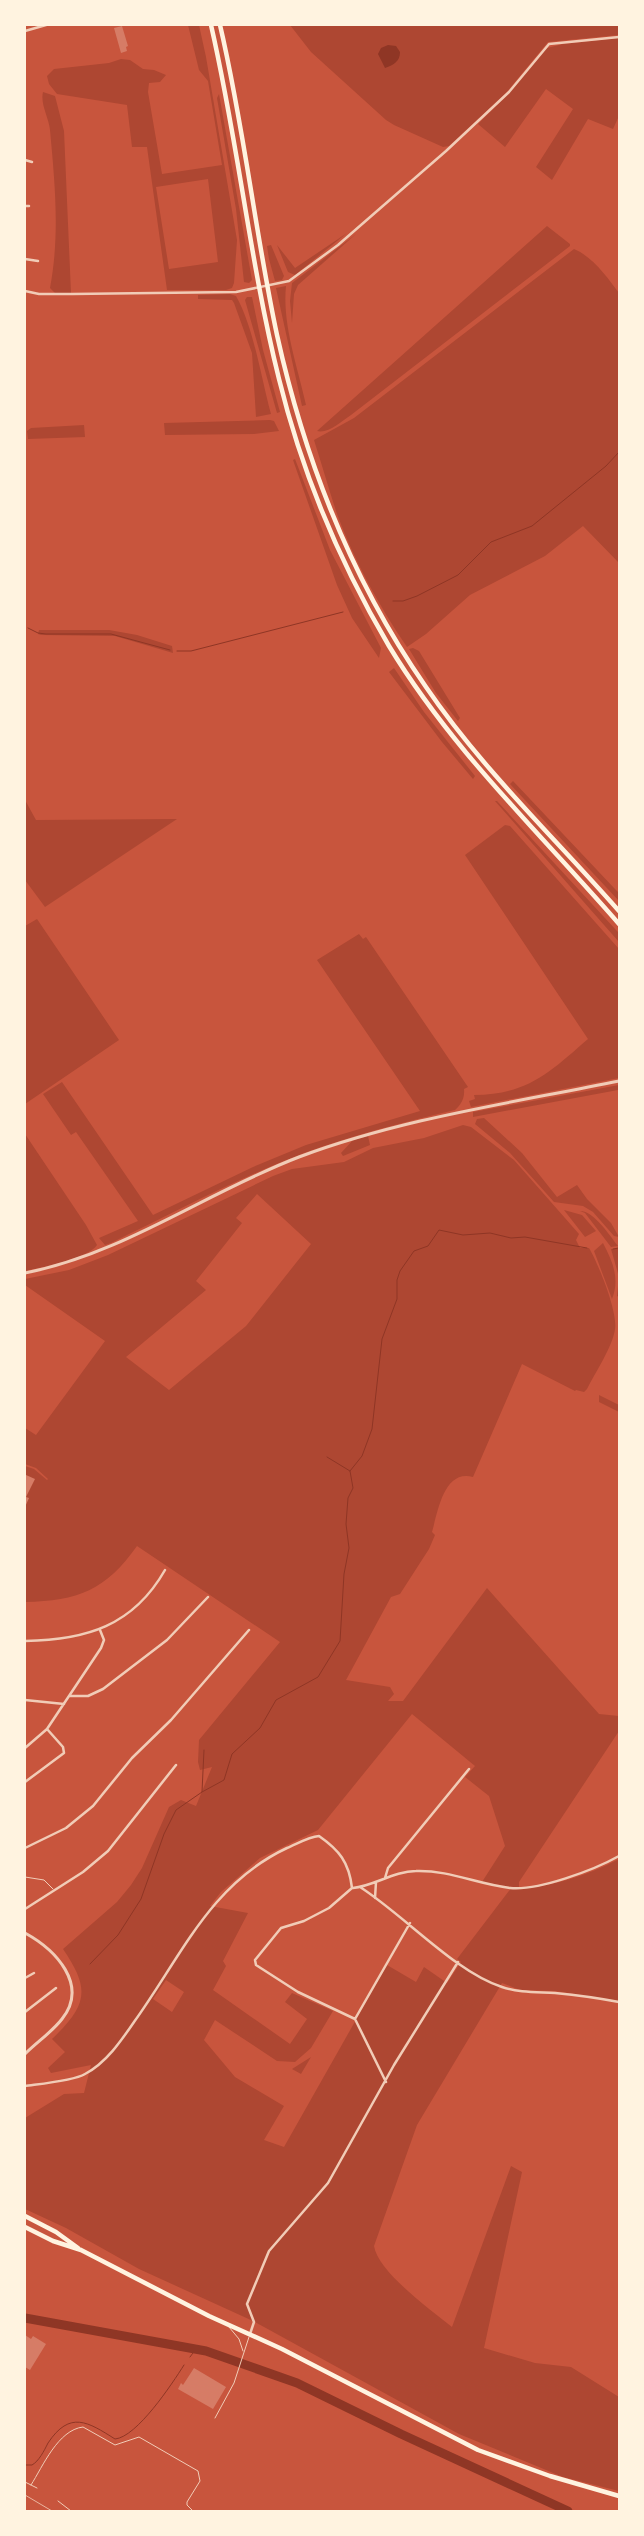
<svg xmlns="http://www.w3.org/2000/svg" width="644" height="2536" font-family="Merriweather,serif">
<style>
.green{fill:#ae4732;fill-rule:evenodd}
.water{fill:#8f3625}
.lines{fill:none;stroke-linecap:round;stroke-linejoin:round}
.stream{stroke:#8f3625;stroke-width:1}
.river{stroke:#8f3625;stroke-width:9}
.building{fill:#d67c66}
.service{stroke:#f1ccb7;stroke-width:1}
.minor{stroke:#f1ccb7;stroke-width:2.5}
.tertiary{stroke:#f1ccb7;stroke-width:3}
.primary{stroke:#fff3e0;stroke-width:4.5}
.trunk{stroke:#fff3e0;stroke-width:4.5}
.rail{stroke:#e9b49f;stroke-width:1}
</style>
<rect width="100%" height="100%" fill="#c8553d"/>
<path class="green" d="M 188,25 L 199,25 L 206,57 L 237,240 L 234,283 L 232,288 L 226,290 L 167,290 L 147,147 L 132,147 L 127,105 L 57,94 L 49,84 L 47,76 L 54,69 L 109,63 L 121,59 L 130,60 L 143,69 L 154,70 L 166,75 L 160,82 L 149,83 L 148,92 L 162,174 L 222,165 L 208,81 L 199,70 ZM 208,179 L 218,262 L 169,269 L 156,187 Z
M 290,25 L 619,25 L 619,35 L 548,42 L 506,93 L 449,146 L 443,147 L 394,125 L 386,120 L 311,52 Z
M 619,38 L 619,116 L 613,129 L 588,119 L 552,180 L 536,167 L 573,109 L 546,89 L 505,147 L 478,124 L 508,94 L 547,48 L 563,44 Z
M 43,92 L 55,96 L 64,131 L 71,293 L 55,293 L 50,288 C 60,235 55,184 50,130 C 49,118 40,104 43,92 Z
M 219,94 L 252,280 L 249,283 L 244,282 L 236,209 L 217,98 Z
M 547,226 L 570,244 L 570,246 L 351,415 C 342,421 328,434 317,431 Z
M 347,233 L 295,275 L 288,272 L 277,245 L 295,268 Z
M 356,234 L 298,285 L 294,294 L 292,323 L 290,301 L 292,283 Z
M 271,245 L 284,276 L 282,280 L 275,281 L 269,259 L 267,246 Z
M 574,249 C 593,257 607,277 619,293 L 619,563 L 583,526 L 545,556 L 470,595 L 426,634 L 407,647 C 379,606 354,560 337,514 C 329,490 322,465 314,440 L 354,418 Z
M 286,286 C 282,325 298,368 306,405 L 302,406 L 276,288 Z
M 230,294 L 236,296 C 254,328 261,378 271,414 L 256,417 L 252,353 L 234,303 L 232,300 L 198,299 L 198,295 Z
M 247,297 L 252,297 L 263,350 L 280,412 L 277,413 L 245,300 Z
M 270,420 L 274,421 L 279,431 L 254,434 L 165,435 L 164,423 Z
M 84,425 L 85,437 L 28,439 L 27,431 L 31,428 Z
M 295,459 L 330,550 L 381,648 L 379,658 L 352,618 L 337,585 L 293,460 Z
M 39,630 L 109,630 L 137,635 L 172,646 L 173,653 L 115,636 L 41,635 L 38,634 Z
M 413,648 L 419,651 L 460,718 L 458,721 L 436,693 L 409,649 Z
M 394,668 L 424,712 L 475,776 L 473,779 L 442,742 L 389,672 Z
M 513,781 L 614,888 L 619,893 L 619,901 L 510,784 Z
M 25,800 L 36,820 L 177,819 L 45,907 L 25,880 Z
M 495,801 L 497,801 L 616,930 L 619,933 L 619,942 Z
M 505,825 L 510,826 L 619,949 L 619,1078 L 471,1107 L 469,1101 L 475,1099 L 474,1095 C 527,1095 550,1072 588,1039 L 465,855 Z
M 37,919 L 119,1040 L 25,1104 L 25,926 Z
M 359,934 L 363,939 L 366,937 L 468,1087 L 464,1089 C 465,1098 461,1105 455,1110 C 404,1122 353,1135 304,1153 C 238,1178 175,1212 111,1243 L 105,1245 L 99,1238 L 138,1221 L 76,1132 L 71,1135 L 43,1094 L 62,1082 L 153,1215 L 253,1167 L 306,1145 L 420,1111 L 317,960 Z
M 619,1085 L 618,1090 L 473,1117 L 473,1112 Z
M 484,1118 L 522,1153 L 557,1197 L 577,1185 L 587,1199 L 611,1223 L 619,1237 L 614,1236 L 593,1212 L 583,1206 L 554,1202 L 510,1153 L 475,1124 L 477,1119 Z
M 463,1125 L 471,1127 L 514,1160 L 579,1234 L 576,1240 L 580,1248 L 589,1248 C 598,1263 618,1312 615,1329 C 613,1346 595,1373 587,1389 L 584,1392 L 576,1390 L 575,1391 L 522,1364 L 473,1477 C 444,1469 438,1511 432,1532 L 435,1535 L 429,1549 L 400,1594 L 391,1597 L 346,1680 L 390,1687 L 394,1694 L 388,1701 L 403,1701 L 487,1588 L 599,1714 L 619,1716 L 619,1731 L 519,1882 L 519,1889 C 553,1886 589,1875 619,1859 L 619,2001 L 555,1991 L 520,1990 L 502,1983 L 417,2125 L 374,2246 C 378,2272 431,2310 452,2327 L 511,2166 L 522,2172 L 484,2348 L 535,2363 L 571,2367 L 619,2397 L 619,2491 L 563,2477 L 459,2434 L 253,2321 L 139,2269 L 66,2228 L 25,2209 L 25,2118 L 64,2094 L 84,2093 L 91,2065 L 51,2073 L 48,2068 L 65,2052 L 52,2039 C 87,2005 91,1990 63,1949 L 117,1902 L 131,1885 L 142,1868 L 169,1807 L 181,1800 L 196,1806 L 212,1767 L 200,1770 L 198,1762 L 199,1740 L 280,1642 L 137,1546 C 106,1590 78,1601 25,1602 L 25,1466 L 34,1469 L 47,1480 L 48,1479 L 36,1468 L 25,1464 L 25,1428 L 36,1435 L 105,1341 L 25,1285 L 25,1279 L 69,1270 L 108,1255 L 273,1176 L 292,1169 L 344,1162 L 373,1148 L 424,1138 ZM 257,1194 L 311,1244 L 246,1326 L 169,1390 L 126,1357 L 206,1290 L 196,1281 L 242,1223 L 236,1218 ZM 412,1714 L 475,1766 L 465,1777 L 489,1796 L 505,1846 L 482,1882 L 512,1887 L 457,1959 L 461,1962 L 447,1983 L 424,1967 L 416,1982 L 387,1965 L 284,2147 L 264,2140 L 284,2106 L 235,2077 L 204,2040 L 215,2020 L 277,2061 L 295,2062 L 311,2048 L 333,2011 L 292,1993 L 285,2002 L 307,2019 L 290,2044 L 213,1990 L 226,1966 L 223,1961 L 248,1913 L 210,1906 L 221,1892 L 260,1858 L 318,1830 ZM 166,1980 L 184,1992 L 172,2012 L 153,1999 Z
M 25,1134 L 86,1225 L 97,1245 C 89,1258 40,1268 25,1271 Z
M 368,1136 L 370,1145 L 343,1156 L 341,1153 L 353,1140 Z
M 564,1210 L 582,1215 L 596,1231 L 585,1237 Z
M 580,1211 C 594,1211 610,1236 618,1246 L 611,1247 L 585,1213 Z
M 603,1243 C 613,1262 620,1279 612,1299 L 594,1251 Z
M 611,1249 L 619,1249 L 619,1297 L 617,1296 L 619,1277 Z
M 599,1395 L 619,1405 L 619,1412 L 599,1402 Z
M 311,2057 L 301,2074 L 292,2069 Z"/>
<path class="water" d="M 388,45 L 396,46 L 400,52 C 400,61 394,65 385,68 L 378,54 L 381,48 Z"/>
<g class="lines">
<path class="stream" d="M 393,601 L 403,601 L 417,596 L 458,575 L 491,542 L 532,526 L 606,466 L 619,452
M 28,628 L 38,633 L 46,634 L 111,634 L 170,650
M 177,651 L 191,651 L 343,612
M 613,1249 L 619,1248
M 350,1471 L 362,1456 L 372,1429 L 382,1339 L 397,1299 L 397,1280 L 400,1271 L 414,1251 L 428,1246 L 439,1230 L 463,1235 L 490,1233 L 511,1238 L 525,1237 L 587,1248
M 202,1792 L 224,1780 L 232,1754 L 260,1728 L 276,1700 L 318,1677 L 340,1641 L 344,1574 L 349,1548 L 346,1524 L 348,1498 L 353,1488 L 350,1471 L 327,1457
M 90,1964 L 118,1935 L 141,1899 L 164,1834 L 176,1810 L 202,1792 L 204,1750
M 190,2357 L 196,2349
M 25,2465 L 32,2465 C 39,2461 44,2451 48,2443 C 70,2410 88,2422 115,2439 C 137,2437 172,2384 184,2365"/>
<path class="river" d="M 25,2318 L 206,2351 L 297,2383 L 401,2434 L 568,2511"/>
</g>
<path class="building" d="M 122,26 L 128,46 L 126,47 L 127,51 L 121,53 L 114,28 Z
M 26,1475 L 35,1479 L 26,1497 L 29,1498 L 25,1507 Z
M 25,2335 L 31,2339 L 33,2336 L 46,2344 L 30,2370 L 25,2367 Z
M 194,2368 L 226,2387 L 213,2409 L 178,2389 L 181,2383 L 183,2385 Z"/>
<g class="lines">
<path class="service" d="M 25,1877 L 44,1880 L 53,1889
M 229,2327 L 239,2339 L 243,2351
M 215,2418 L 234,2383 L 249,2337
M 25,2482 L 37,2488
M 31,2485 C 43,2466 58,2430 83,2427 L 115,2445 L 139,2437 L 198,2471 L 200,2481 L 187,2502 L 187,2505 L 193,2511
M 58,2501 L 71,2511"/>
<path class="minor" d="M 25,31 L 46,25
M 25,160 L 32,162
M 25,206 L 29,206
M 25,259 L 38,261
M 25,291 L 39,294 L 72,294 L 236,292 L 289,281 L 338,245 L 446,151 L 509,92 L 549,44 L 619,37
M 25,1641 C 86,1640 133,1626 165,1570
M 70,1696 L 88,1696 L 103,1689 L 167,1640 L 208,1597
M 25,1700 L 64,1704
M 25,1748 L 47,1729 L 101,1648 L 104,1640 L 100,1630
M 25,1782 L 64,1753 L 63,1747 L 47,1729
M 25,1848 L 66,1828 L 93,1806 L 132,1758 L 171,1720 L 249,1630
M 385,1878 L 388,1868 L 469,1769
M 360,1887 C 404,1915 455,1972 502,1987 C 519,1993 537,1992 555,1993 C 576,1995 598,1998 619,2002
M 352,1888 L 329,1908 L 304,1921 L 281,1928 L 255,1960 L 256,1965 L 298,1992 L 355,2019 L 410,1923
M 353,1888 C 374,1886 394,1871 416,1871 C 449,1870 477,1884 510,1888 C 538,1891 594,1870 619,1856
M 375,1898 L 376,1882
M 25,1909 L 83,1872 L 108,1851 L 176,1765
M 25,1978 L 34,1973
M 25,2012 L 56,1988
M 355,2019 L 386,2082
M 25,2086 C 39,2084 73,2081 85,2074 C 106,2063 121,2041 134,2022 C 181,1957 210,1884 287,1848 C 297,1844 308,1837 319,1836 C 339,1850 349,1862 352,1888
M 250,2334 L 254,2322 L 247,2304 L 269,2251 L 328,2183 L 394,2065 L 458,1962"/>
<path class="tertiary" d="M 25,1273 C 123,1254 207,1192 299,1157 C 403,1118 512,1103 619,1081
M 25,1933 C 56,1950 89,1985 62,2019 C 52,2032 37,2042 25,2054"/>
<path class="primary" d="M 25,2216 L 56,2232 L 78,2248
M 25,2227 L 53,2241 L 81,2250 L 209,2316 L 282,2349 L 478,2450 L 550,2476 L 619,2496"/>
<path class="trunk" d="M 211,25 C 238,142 250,263 279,379 C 302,473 340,563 389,646 C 452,750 540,833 619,924
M 220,25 C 244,127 255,232 277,335 C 305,461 352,581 426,687 C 482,769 554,837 619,911"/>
<path class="rail" d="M 25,2495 L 52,2511"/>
</g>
<rect width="644" height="2536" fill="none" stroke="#fff3e0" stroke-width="52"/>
</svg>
